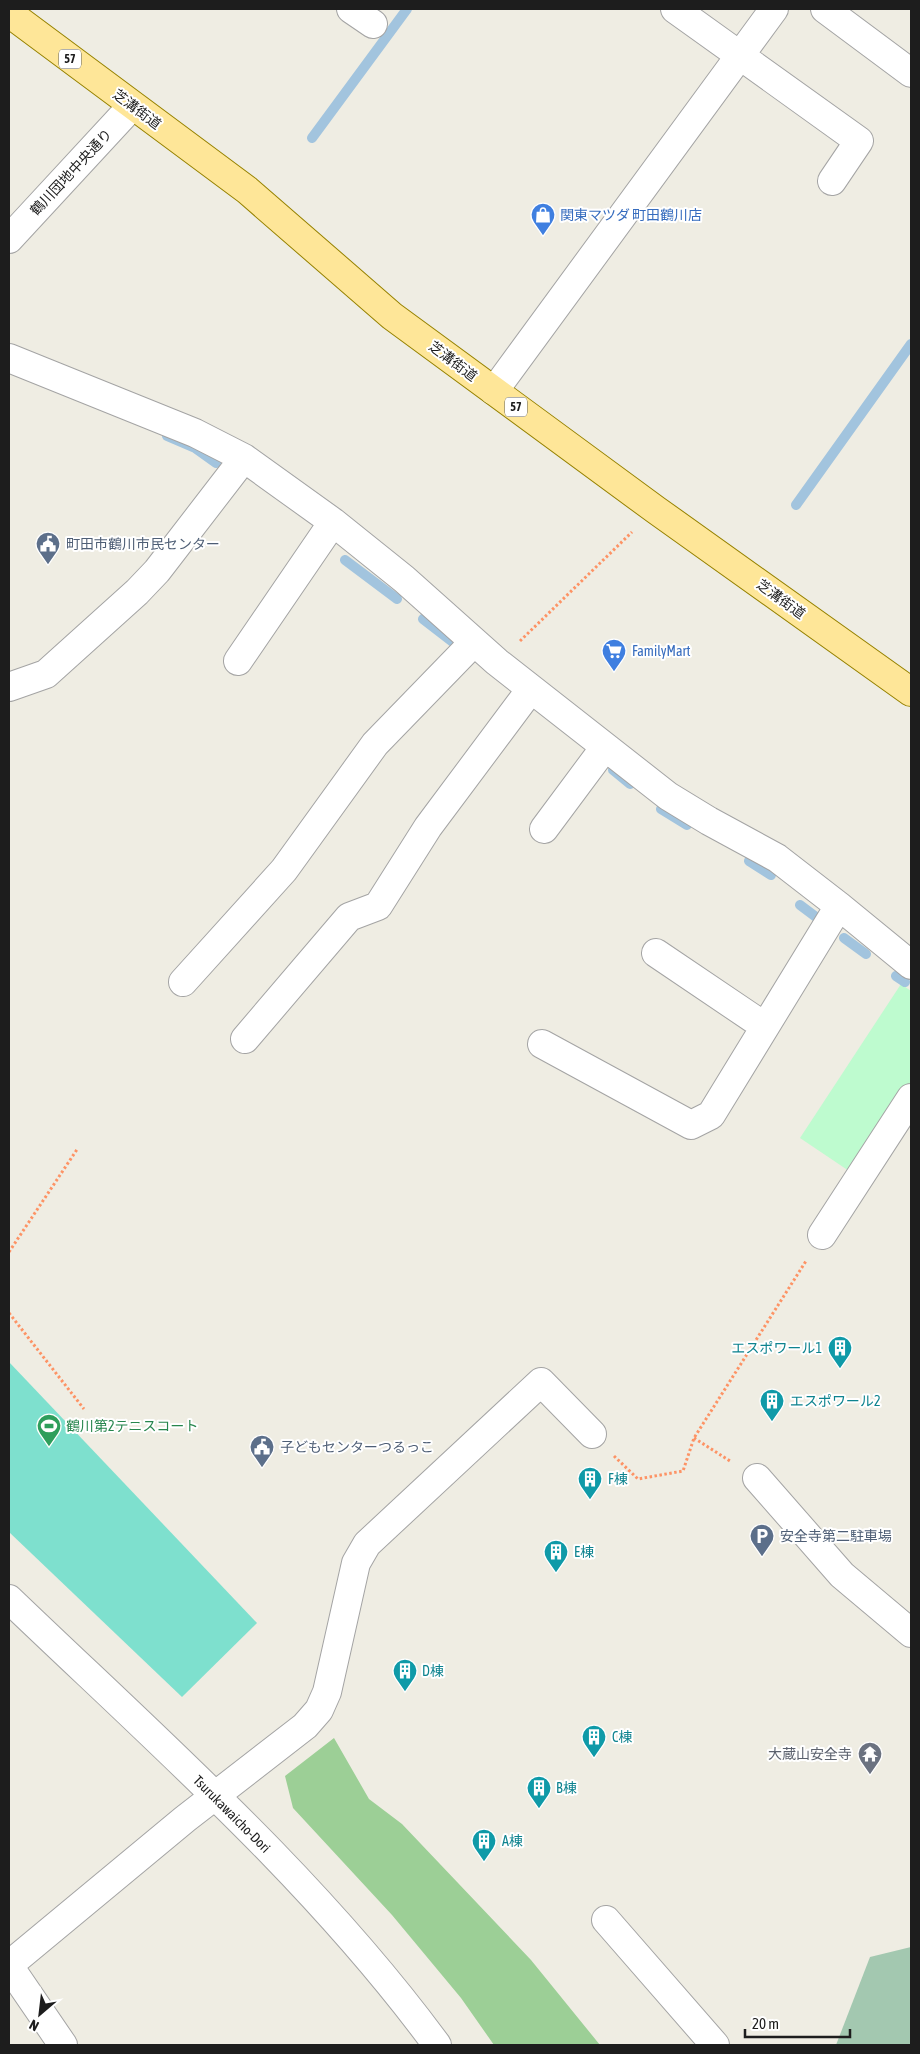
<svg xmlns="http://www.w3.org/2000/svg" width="920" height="2054" font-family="'Asap Condensed','Noto Sans JP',sans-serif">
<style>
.forest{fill:#9ccf96}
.cemetery{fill:#a3c8b0}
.park{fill:#befbcf}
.pitch{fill:#7ee0ce}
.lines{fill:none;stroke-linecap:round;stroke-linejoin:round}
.stream{stroke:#a2c4de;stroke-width:10}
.minor-casing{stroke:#a4a4a4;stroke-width:30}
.major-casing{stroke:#968200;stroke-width:30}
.path{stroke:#fd9365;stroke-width:3;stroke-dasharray:2.5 2.5;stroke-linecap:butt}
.minor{stroke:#fff;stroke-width:28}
.major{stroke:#fee698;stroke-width:28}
.labels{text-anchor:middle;stroke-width:4;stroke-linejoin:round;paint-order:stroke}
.shield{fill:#fff;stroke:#616161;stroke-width:1}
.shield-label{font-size:12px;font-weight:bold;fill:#1d1d1d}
.street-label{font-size:14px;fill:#1d1d1d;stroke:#fff}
.shop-label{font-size:14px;fill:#366cbe;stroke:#fff;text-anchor:start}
.service-label{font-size:14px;fill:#4e5e75;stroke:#fff;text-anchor:start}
.culture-label{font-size:14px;fill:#0d838f;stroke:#fff;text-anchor:start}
.leisure-label{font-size:14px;fill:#27864d;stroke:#fff;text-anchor:start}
.worship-label{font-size:14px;fill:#5b616d;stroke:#fff;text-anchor:end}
</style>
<rect width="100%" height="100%" fill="#efede3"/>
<path class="forest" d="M 334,1738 L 369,1799 L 402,1824 L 531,1960 L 600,2045 L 494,2045 L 461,1998 L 392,1915 L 293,1808 L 285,1776 Z"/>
<path class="cemetery" d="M 911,1947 L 911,2045 L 836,2045 L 870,1957 Z"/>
<path class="park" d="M 901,984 L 911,991 L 911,1082 L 852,1173 L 800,1138 Z"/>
<path class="pitch" d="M 9,1362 L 257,1623 L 182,1697 L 9,1532 Z"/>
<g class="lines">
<path class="stream" d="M 312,138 L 407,9
M 167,436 L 195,448 L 216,463
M 796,505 L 911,344
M 345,560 L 397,599
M 423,619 L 458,646
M 613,770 L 630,784
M 661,809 L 687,825
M 749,861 L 771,875
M 800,905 L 820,920
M 844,938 L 866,954
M 896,976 L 905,982"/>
<defs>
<path id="minor" d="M 351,9 L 373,24
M 675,9 L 859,141 L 832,181
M 825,9 L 911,73
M 9,239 L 132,106
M 9,358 L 195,433 L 244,458 L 333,522 L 404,579 L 497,662 L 668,796 L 709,821 L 777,858 L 839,906 L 911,965
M 494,391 L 774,9
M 238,661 L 333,522
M 9,687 L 46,674 L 137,592 L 157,571 L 244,458
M 544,829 L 605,747
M 656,953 L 764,1026
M 183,982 L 284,870 L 375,744 L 474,642
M 245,1039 L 349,917 L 378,906 L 428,827 L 531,689
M 542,1044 L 691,1125 L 711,1115 L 839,906
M 822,1235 L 911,1098
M 757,1478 L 842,1575 L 911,1633
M 9,1599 C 157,1741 315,1879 437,2045
M 606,1920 L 715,2045
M 9,1965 L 185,1819 L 305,1726 L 319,1710 L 327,1692 L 356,1563 L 367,1544 L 541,1382 L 592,1434
M 9,1966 L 63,2045"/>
<path id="major" d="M 9,13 L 247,190 L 392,316 L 656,510 L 911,692"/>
</defs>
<use href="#minor" class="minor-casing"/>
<use href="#major" class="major-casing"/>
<path class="path" d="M 520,641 L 632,532
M 9,1252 L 78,1148
M 9,1313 L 84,1409
M 694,1438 L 730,1461
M 614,1456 L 638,1479 L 683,1471 L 694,1438 L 806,1261"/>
<use href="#minor" class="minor"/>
<use href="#major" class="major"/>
</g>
<defs>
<symbol id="shop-pin" viewBox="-11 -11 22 30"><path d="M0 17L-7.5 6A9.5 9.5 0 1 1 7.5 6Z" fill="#3f7fe0" stroke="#fff"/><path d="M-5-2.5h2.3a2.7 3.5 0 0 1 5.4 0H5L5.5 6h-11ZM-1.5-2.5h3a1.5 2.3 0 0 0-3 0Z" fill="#fff"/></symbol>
<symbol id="civic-pin" viewBox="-11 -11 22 30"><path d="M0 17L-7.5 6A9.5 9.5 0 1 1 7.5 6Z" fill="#5c6f8a" stroke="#fff"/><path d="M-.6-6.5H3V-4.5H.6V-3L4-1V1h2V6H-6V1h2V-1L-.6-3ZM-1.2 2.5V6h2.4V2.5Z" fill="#fff"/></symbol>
<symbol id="supermarket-pin" viewBox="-11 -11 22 30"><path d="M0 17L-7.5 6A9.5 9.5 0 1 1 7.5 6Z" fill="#3f7fe0" stroke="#fff"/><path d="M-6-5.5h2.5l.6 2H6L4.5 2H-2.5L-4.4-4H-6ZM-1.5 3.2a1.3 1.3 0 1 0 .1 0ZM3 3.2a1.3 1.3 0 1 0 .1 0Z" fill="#fff"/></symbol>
<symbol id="building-pin" viewBox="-11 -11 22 30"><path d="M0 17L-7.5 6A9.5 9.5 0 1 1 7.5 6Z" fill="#0f9aa8" stroke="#fff"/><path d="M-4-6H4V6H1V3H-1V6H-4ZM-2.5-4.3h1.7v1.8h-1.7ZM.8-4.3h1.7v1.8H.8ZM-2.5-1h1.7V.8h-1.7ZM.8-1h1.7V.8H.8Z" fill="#fff"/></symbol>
<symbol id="stadium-pin" viewBox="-11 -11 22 30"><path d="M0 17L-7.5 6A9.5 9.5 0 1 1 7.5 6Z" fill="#2e9e5b" stroke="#fff"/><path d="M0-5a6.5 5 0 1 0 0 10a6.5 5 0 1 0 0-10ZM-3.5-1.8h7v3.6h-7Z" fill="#fff"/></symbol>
<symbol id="parking-pin" viewBox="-11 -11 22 30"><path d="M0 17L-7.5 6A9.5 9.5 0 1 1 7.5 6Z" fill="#5c6f8a" stroke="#fff"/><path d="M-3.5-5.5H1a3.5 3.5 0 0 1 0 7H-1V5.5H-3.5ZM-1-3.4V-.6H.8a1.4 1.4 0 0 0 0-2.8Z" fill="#fff"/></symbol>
<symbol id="temple-pin" viewBox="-11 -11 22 30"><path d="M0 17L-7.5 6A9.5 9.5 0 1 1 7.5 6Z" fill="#6b7280" stroke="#fff"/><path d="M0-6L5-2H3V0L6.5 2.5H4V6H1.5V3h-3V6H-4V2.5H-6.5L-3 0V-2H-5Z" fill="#fff"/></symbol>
</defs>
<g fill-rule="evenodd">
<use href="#shop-pin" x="529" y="201" width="28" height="38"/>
<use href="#civic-pin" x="34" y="530" width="28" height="38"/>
<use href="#supermarket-pin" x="600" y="637" width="28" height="38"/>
<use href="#building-pin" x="826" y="1334" width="28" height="38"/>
<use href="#building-pin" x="758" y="1387" width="28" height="38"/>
<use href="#stadium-pin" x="35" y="1412" width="28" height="38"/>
<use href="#civic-pin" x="248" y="1433" width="28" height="38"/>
<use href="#building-pin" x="576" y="1465" width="28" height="38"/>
<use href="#parking-pin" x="748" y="1522" width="28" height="38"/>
<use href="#building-pin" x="542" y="1538" width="28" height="38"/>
<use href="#building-pin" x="391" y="1657" width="28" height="38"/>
<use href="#building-pin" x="580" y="1723" width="28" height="38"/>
<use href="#temple-pin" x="856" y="1740" width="28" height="38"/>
<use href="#building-pin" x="525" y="1774" width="28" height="38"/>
<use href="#building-pin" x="470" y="1827" width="28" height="38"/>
</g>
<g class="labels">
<g class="shield">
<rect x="59" y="49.5" width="22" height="19" rx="4"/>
<rect x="505" y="397.5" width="22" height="19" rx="4"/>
</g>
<g class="shield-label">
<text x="70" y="63">57</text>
<text x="516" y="411">57</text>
</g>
<g class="street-label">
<text transform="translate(137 109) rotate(37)" y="5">芝溝街道</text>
<text transform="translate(71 172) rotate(-47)" y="5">鶴川団地中央通り</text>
<text transform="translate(453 361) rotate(37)" y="5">芝溝街道</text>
<text transform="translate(781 599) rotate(36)" y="5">芝溝街道</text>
<text transform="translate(232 1814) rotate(45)" y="5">Tsurukawaicho-Dori</text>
</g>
<g class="shop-label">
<text x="560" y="220">関東マツダ 町田鶴川店</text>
<text x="632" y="656">FamilyMart</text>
</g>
<g class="service-label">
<text x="66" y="549">町田市鶴川市民センター</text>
<text x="280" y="1452">子どもセンターつるっこ</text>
<text x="780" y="1541">安全寺第二駐車場</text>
</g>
<g class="culture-label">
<text x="822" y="1353" text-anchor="end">エスポワール1</text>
<text x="790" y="1406">エスポワール2</text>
<text x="608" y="1484">F棟</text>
<text x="574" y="1557">E棟</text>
<text x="422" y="1676">D棟</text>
<text x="612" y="1742">C棟</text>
<text x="556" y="1793">B棟</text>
<text x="502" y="1846">A棟</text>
</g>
<g class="leisure-label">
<text x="66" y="1431">鶴川第2テニスコート</text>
</g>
<g class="worship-label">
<text x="852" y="1759">大蔵山安全寺</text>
</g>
</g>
<rect width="920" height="2054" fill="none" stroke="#1d1d1d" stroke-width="20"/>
<g transform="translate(40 2014) rotate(208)" stroke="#ffffff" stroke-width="4" paint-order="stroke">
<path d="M0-4L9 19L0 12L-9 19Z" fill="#1d1d1d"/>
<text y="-8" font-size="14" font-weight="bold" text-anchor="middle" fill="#1d1d1d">N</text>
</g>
<path d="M745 2029v8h105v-8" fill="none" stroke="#1d1d1d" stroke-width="2.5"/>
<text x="752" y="2029" font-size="15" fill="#1d1d1d" stroke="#ffffff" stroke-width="4" paint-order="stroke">20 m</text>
</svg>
